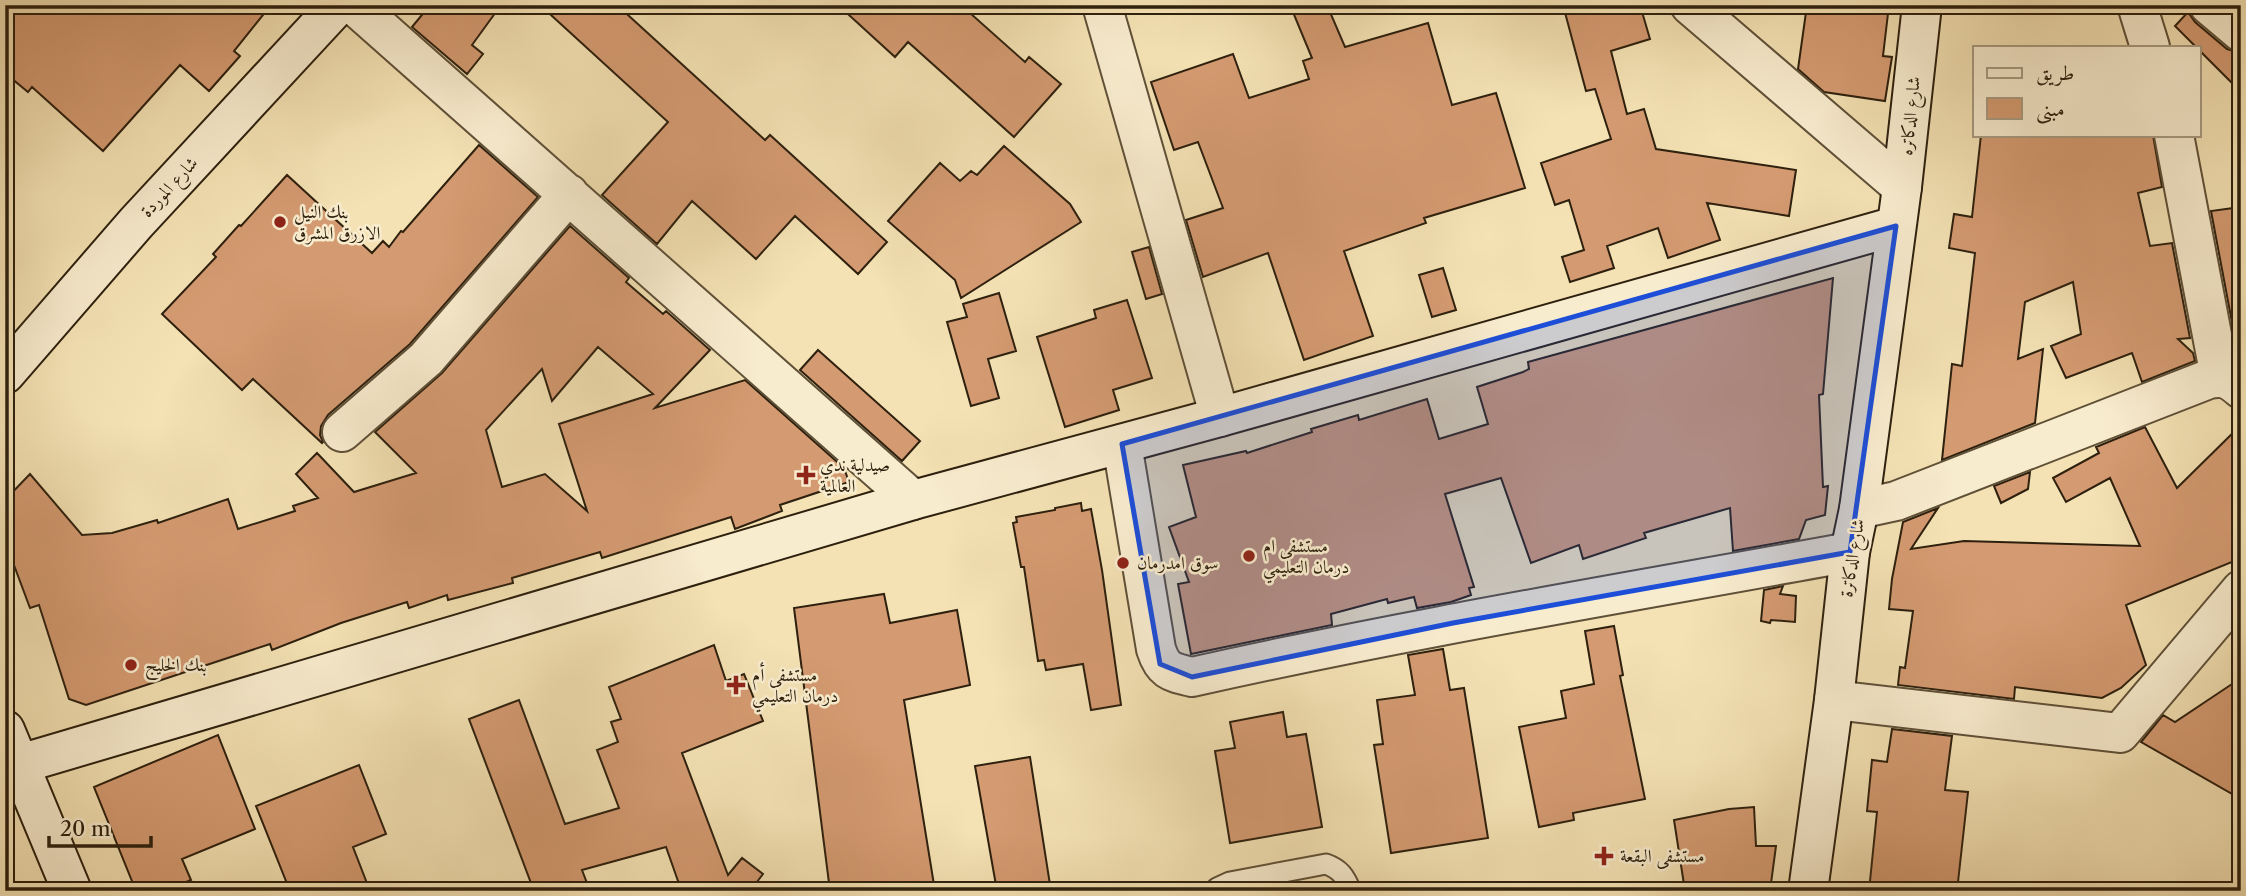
<svg xmlns="http://www.w3.org/2000/svg" width="2246" height="896" font-family="'Libre Caslon Text',Amiri,serif">
<style>
.building{fill:#d49a71;stroke:#2d200e;stroke-width:2;fill-rule:evenodd}
.lines{fill:none;stroke-linecap:round;stroke-linejoin:round}
.lane-casing{stroke:#5f5038;stroke-width:23}
.street-casing{stroke:#5f5038;stroke-width:42}
.secondary-casing{stroke:#2d200e;stroke-width:42}
.lane{stroke:#f8ecce;stroke-width:19}
.street{stroke:#f8ecce;stroke-width:38}
.secondary{stroke:#f8ecce;stroke-width:38}
.marked{fill:#1d4ed8;fill-opacity:0.2;stroke:#1d4ed8;stroke-width:5;stroke-linejoin:round}
.poi-dot{fill:#8f2418;stroke:#f8ecce;stroke-width:2.5}
.labels{text-anchor:middle;stroke-width:5;stroke-linejoin:round;paint-order:stroke}
.street-label{font-size:18px;fill:#2d200e;stroke:#f8ecce}
.poi-label{font-size:18px;fill:#2d200e;stroke:#f8ecce;text-anchor:start}
</style>
<rect width="100%" height="100%" fill="#f4e2b4"/>
<filter id="stains"><feTurbulence type="fractalNoise" baseFrequency=".00286" numOctaves="4"/><feColorMatrix values="0 0 0 0 .2 0 0 0 0 .09 0 0 0 0 .02 0 0 0 .5 -.17"/></filter>
<radialGradient id="worn" r=".72"><stop offset=".6" stop-color="#630" stop-opacity="0"/><stop offset="1" stop-color="#630" stop-opacity=".3"/></radialGradient>
<path class="building" d="M 5,5 L 271,5 L 234,51 L 240,56 L 209,91 L 180,65 L 103,151 L 32,87 L 28,92 L 5,73 Z
M 430,5 L 501,5 L 472,45 L 483,54 L 467,74 L 412,27 Z
M 540,5 L 617,5 L 765,140 L 770,135 L 887,242 L 858,274 L 795,216 L 756,259 L 692,201 L 657,244 L 602,195 L 668,122 Z
M 838,5 L 961,5 L 1025,62 L 1029,57 L 1061,84 L 1014,137 L 908,42 L 895,57 Z
M 1290,5 L 1327,5 L 1345,47 L 1428,23 L 1452,105 L 1496,93 L 1525,188 L 1424,218 L 1426,223 L 1344,251 L 1373,336 L 1304,360 L 1268,253 L 1203,277 L 1186,220 L 1223,208 L 1198,142 L 1174,150 L 1151,82 L 1233,54 L 1249,98 L 1309,79 L 1303,61 L 1312,58 Z
M 1563,5 L 1640,5 L 1650,39 L 1611,51 L 1627,114 L 1644,109 L 1656,149 L 1796,170 L 1789,216 L 1707,203 L 1720,240 L 1668,258 L 1658,228 L 1607,246 L 1614,268 L 1570,282 L 1562,257 L 1584,250 L 1569,200 L 1555,205 L 1541,163 L 1611,139 L 1595,89 L 1586,91 Z
M 1807,5 L 1889,5 L 1883,56 L 1892,57 L 1885,101 L 1824,92 L 1798,69 Z
M 2188,12 L 2195,22 L 2227,49 L 2241,53 L 2241,92 L 2199,50 L 2199,47 L 2196,47 L 2175,26 Z
M 1981,135 L 2153,135 L 2162,187 L 2138,193 L 2150,246 L 2172,243 L 2190,338 L 2178,339 L 2193,353 L 2195,361 L 2142,382 L 2132,353 L 2066,378 L 2051,346 L 2081,334 L 2073,282 L 2025,302 L 2018,359 L 2043,349 L 2035,423 L 1942,460 L 1952,364 L 1962,366 L 1975,253 L 1949,248 L 1954,214 L 1972,217 Z
M 479,145 L 538,197 L 410,344 L 328,415 L 321,426 L 320,435 L 323,442 L 322,443 L 253,379 L 242,390 L 162,314 L 216,257 L 213,254 L 239,225 L 241,226 L 287,175 L 372,253 L 383,241 L 389,247 L 401,231 L 403,232 Z
M 1004,146 L 1070,204 L 1081,222 L 961,298 L 955,280 L 888,221 L 940,163 L 960,181 L 971,171 L 977,175 Z
M 2241,207 L 2241,332 L 2234,333 L 2211,211 Z
M 570,226 L 629,278 L 626,282 L 663,314 L 666,311 L 710,350 L 655,408 L 745,380 L 844,468 L 849,482 L 780,505 L 782,511 L 735,529 L 731,517 L 602,558 L 600,552 L 512,578 L 513,583 L 448,600 L 447,595 L 409,608 L 407,602 L 341,623 L 272,650 L 270,644 L 86,705 L 69,699 L 39,605 L 30,608 L 5,541 L 5,500 L 30,474 L 82,535 L 112,533 L 157,520 L 158,523 L 228,499 L 238,529 L 295,511 L 293,506 L 318,498 L 296,474 L 317,453 L 354,492 L 416,473 L 375,432 L 442,373 ZM 598,347 L 653,394 L 559,424 L 587,511 L 545,474 L 502,487 L 486,430 L 542,369 L 552,401 Z
M 1149,247 L 1162,294 L 1146,299 L 1132,252 Z
M 1443,268 L 1456,310 L 1432,317 L 1419,275 Z
M 1833,278 L 1823,394 L 1819,395 L 1823,487 L 1828,486 L 1825,515 L 1806,520 L 1799,539 L 1733,551 L 1730,508 L 1644,533 L 1646,538 L 1583,559 L 1579,545 L 1531,563 L 1501,478 L 1445,494 L 1474,587 L 1469,588 L 1471,595 L 1451,602 L 1417,608 L 1414,597 L 1388,603 L 1387,599 L 1331,614 L 1332,625 L 1191,654 L 1178,584 L 1189,582 L 1169,527 L 1196,517 L 1183,465 L 1246,451 L 1247,453 L 1312,432 L 1311,429 L 1358,415 L 1359,420 L 1427,399 L 1439,439 L 1488,424 L 1477,387 L 1523,372 L 1529,369 L 1528,362 Z
M 999,293 L 1016,351 L 988,359 L 999,398 L 971,406 L 947,322 L 967,317 L 963,304 Z
M 1127,300 L 1152,378 L 1113,390 L 1119,410 L 1065,427 L 1037,337 L 1096,318 L 1094,310 Z
M 818,350 L 920,441 L 902,461 L 800,370 Z
M 2241,425 L 2241,554 L 2232,562 L 2126,605 L 2146,665 L 2121,688 L 2102,698 L 2015,687 L 2014,699 L 1898,685 L 1900,667 L 1905,668 L 1913,611 L 1889,609 L 1892,579 L 1903,522 L 1938,508 L 1911,549 L 1964,541 L 2140,546 L 2110,478 L 2066,502 L 2053,478 L 2099,453 L 2096,447 L 2145,427 L 2177,488 Z
M 2030,472 L 2028,489 L 2001,503 L 1994,486 Z
M 1081,503 L 1082,511 L 1091,509 L 1102,570 L 1121,705 L 1091,710 L 1083,664 L 1046,670 L 1044,660 L 1038,661 L 1024,567 L 1021,567 L 1013,523 L 1017,522 L 1016,517 L 1055,510 L 1055,508 Z
M 1783,586 L 1780,594 L 1796,596 L 1795,622 L 1771,620 L 1770,623 L 1761,621 L 1764,590 Z
M 884,594 L 890,623 L 957,610 L 970,685 L 904,700 L 935,891 L 830,891 L 794,608 Z
M 1614,626 L 1623,675 L 1620,676 L 1645,799 L 1573,813 L 1574,820 L 1539,827 L 1519,727 L 1566,718 L 1561,691 L 1594,684 L 1585,631 Z
M 714,645 L 726,681 L 744,674 L 763,721 L 682,753 L 728,875 L 742,858 L 763,874 L 750,891 L 690,891 L 678,881 L 666,847 L 582,870 L 590,891 L 534,891 L 469,719 L 519,700 L 565,824 L 619,808 L 597,750 L 618,742 L 611,722 L 621,719 L 609,687 Z
M 1443,649 L 1450,690 L 1464,688 L 1488,838 L 1391,853 L 1374,745 L 1383,744 L 1377,700 L 1415,695 L 1408,655 Z
M 2241,678 L 2241,799 L 2141,742 L 2163,715 L 2175,722 Z
M 1283,712 L 1287,737 L 1306,734 L 1322,827 L 1230,843 L 1215,751 L 1235,748 L 1230,722 Z
M 1892,729 L 1952,736 L 1945,790 L 1968,792 L 1957,891 L 1869,891 L 1877,812 L 1867,811 L 1872,760 L 1887,762 Z
M 218,735 L 255,829 L 182,859 L 191,880 L 164,891 L 136,891 L 94,787 Z
M 1030,757 L 1051,891 L 997,891 L 975,766 Z
M 359,765 L 386,834 L 353,847 L 370,891 L 290,891 L 256,806 Z
M 1754,807 L 1756,846 L 1776,846 L 1770,891 L 1685,891 L 1674,820 L 1729,809 Z"/>
<g class="lines">
<defs>
<path id="lane" d="M 1216,891 L 1217,888 L 1230,882 L 1326,864 C 1340,869 1345,876 1351,891"/>
<path id="street" d="M 354,5 L 913,500
M 1102,5 L 1220,417
M 1690,5 L 1902,187
M 2137,5 L 2150,47
M 2209,5 L 2241,32
M 2174,135 L 2220,377
M 342,432 L 426,359 L 569,194
M 1122,444 L 1156,649 C 1163,671 1171,672 1192,677 C 1410,628 1631,592 1850,552
M 1859,509 L 1896,501 L 2209,379 C 2223,376 2230,379 2241,389
M 1834,700 L 2120,733 L 2241,590"/>
<path id="secondary" d="M 5,374 L 136,223 L 338,5
M 5,730 L 72,891
M 20,764 L 913,500 L 1220,417 L 1896,226
M 1808,891 L 1834,700 L 1850,552 L 1859,509 L 1902,187 L 1922,5"/>
</defs>
<use href="#lane" class="lane-casing"/>
<use href="#street" class="street-casing"/>
<use href="#secondary" class="secondary-casing"/>
<use href="#lane" class="lane"/>
<use href="#street" class="street"/>
<use href="#secondary" class="secondary"/>
</g>
<path class="marked" d="M 1896,226 L 1850,552 L 1453,623 L 1192,677 L 1160,664 L 1122,444 Z"/>
<g class="poi-dot">
<circle cx="280" cy="222" r="7"/>
<path d="M802.5 464.5h7v7h7v7h-7v7h-7v-7h-7v-7h7z"/>
<circle cx="1249" cy="556" r="7"/>
<circle cx="1123" cy="563" r="7"/>
<circle cx="131" cy="665" r="7"/>
<path d="M732.5 674.5h7v7h7v7h-7v7h-7v-7h-7v-7h7z"/>
<path d="M1600.5 845.5h7v7h7v7h-7v7h-7v-7h-7v-7h7z"/>
</g>
<g class="labels">
<g class="street-label">
<text transform="translate(1910 116) rotate(-84)" y="6">شارع الدكاتره</text>
<text transform="translate(169 187) rotate(-47)" y="6">شارع الموردة</text>
<text transform="translate(1852 558) rotate(-81)" y="6">شارع الدكاترة</text>
</g>
<g class="poi-label">
<text x="294" y="218">بنك النيل<tspan x="294" dy="21">الازرق المشرق</tspan></text>
<text x="820" y="471">صيدلية ندي<tspan x="820" dy="21">العالمية</tspan></text>
<text x="1263" y="552">مستشفى ام<tspan x="1263" dy="21">درمان التعليمي</tspan></text>
<text x="1137" y="569">سوق امدرمان</text>
<text x="145" y="671">بنك الخليج</text>
<text x="752" y="681">مستشفى أم<tspan x="752" dy="21">درمان التعليمي</tspan></text>
<text x="1620" y="862">مستشفى البقعة</text>
</g>
</g>
<rect width="2246" height="896" fill="none" stroke="#f4e2b4" stroke-width="28"/>
<rect x="7" y="7" width="2232" height="882" fill="none" stroke="#2d200e" stroke-width="3.5"/>
<rect x="14" y="14" width="2218" height="868" fill="none" stroke="#2d200e" stroke-width="2"/>
<rect x="1973" y="46" width="228" height="91" fill="#f8ecce" stroke="#a79a81" stroke-width="2"/>
<rect x="1987" y="68" width="35" height="10" fill="#f8ecce" stroke="#a79a81" stroke-width="2"/>
<text x="2036" y="80" font-size="21" fill="#2d200e">طريق</text>
<rect x="1987" y="98" width="35" height="21" fill="#d49a71" stroke="#a79a81" stroke-width="2"/>
<text x="2036" y="116" font-size="21" fill="#2d200e">مبنى</text>
<path d="M49 836v10h102v-10" fill="none" stroke="#2d200e" stroke-width="3.5"/>
<text x="60" y="836" font-size="21" fill="#2d200e" stroke="#f8ecce" stroke-width="5" paint-order="stroke">20 m</text>
<rect width="100%" height="100%" filter="url(#stains)"/>
<rect width="100%" height="100%" fill="url(#worn)"/>
</svg>
